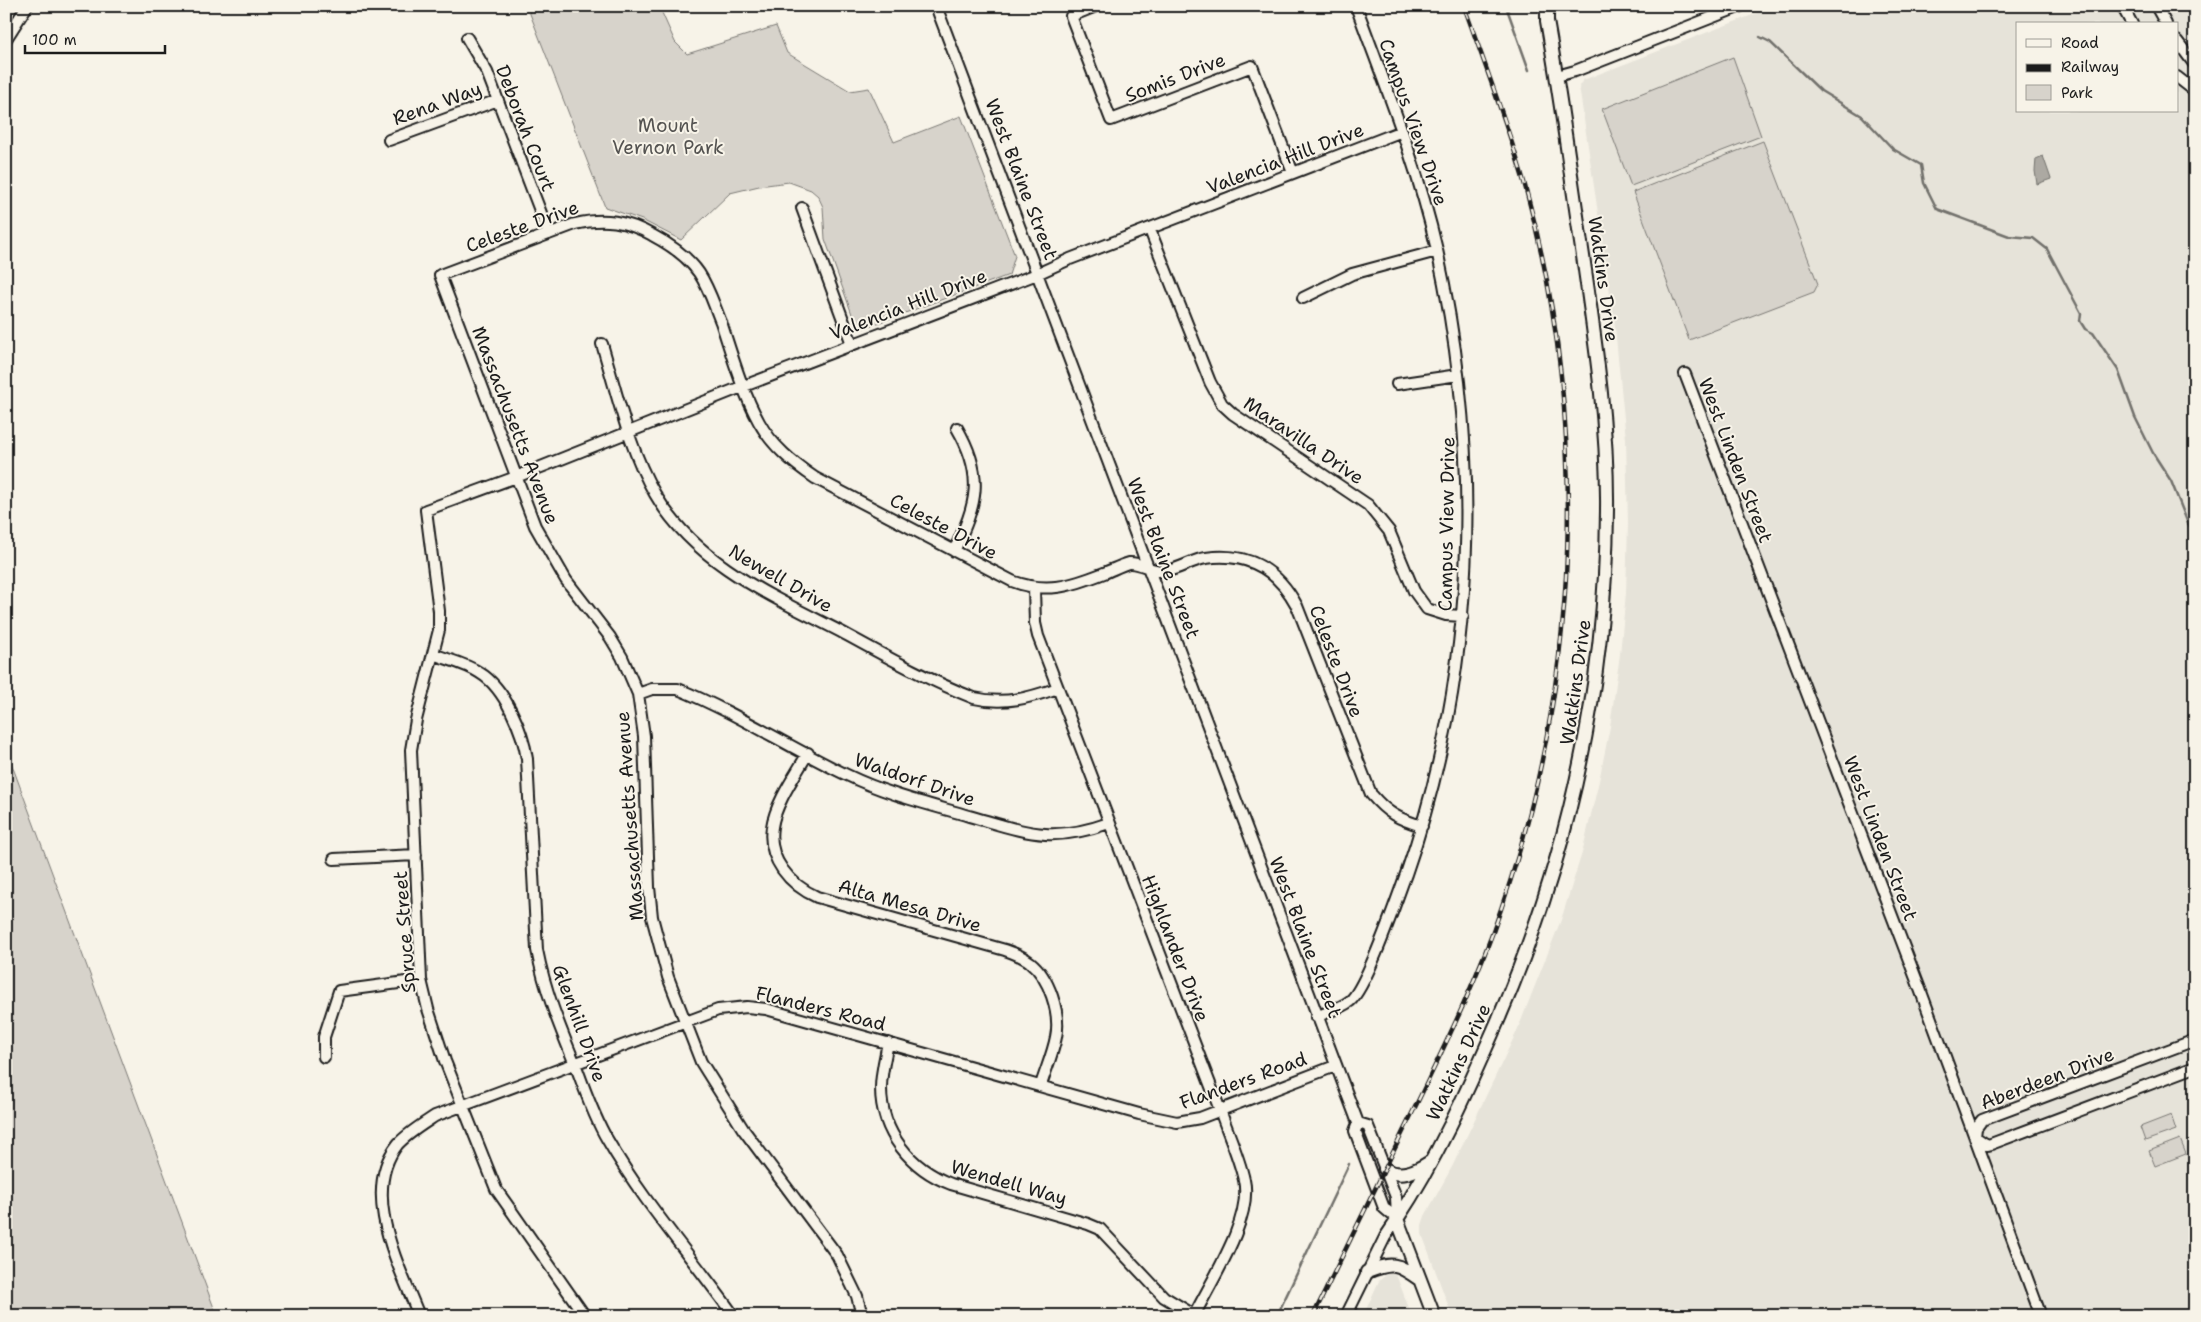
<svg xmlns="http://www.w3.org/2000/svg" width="2201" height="1322" font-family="'Shantell Sans',sans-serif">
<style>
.built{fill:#e6e3d9;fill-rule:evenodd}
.green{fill:#d7d3cb;stroke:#7a7874}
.water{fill:#aca9a2;stroke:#72716c}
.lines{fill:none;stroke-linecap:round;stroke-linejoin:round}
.stream{stroke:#72716c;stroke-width:2.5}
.minor-casing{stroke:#1c1c1c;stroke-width:14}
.major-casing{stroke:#1c1c1c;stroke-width:16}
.minor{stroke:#f7f3e8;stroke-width:10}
.major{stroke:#f7f3e8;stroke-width:12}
.rail-casing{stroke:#1c1c1c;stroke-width:4.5}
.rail{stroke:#f7f3e8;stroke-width:2.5;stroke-dasharray:8;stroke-linecap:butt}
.labels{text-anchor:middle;stroke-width:4;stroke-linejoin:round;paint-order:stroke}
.street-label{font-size:19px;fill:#1c1c1c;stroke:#f7f3e8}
.park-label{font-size:19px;fill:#545351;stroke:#f7f3e8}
</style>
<rect width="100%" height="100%" fill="#f7f3e8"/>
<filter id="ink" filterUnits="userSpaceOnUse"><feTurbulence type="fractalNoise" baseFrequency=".02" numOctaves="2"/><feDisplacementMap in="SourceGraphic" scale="10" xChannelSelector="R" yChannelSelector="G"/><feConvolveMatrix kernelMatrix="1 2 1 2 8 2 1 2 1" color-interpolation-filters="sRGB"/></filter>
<g filter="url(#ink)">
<path class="built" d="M 1776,6 L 2195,6 L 2195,1316 L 1452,1316 L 1422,1234 L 1422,1225 L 1425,1216 L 1453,1165 L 1517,1031 L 1561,920 L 1582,853 L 1599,781 L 1610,727 L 1620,654 L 1626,593 L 1628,524 L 1626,439 L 1615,327 L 1579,86 L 1583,80 ZM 2017,24 L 2177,24 L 2177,111 L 2017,111 Z
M 1387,1274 L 1393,1274 L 1397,1277 L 1412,1316 L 1363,1316 L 1379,1281 Z"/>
<path class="green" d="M 527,6 L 659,6 L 675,42 L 687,54 L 776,26 L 787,53 L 850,91 L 869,88 L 894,142 L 961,116 L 1015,256 L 1009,275 L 864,328 L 857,325 L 853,317 L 825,239 L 823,207 L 818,196 L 811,190 L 789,182 L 759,186 L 730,193 L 681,240 L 642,220 L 605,207 Z
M 1733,57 L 1761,136 L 1631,186 L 1602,109 Z
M 1763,141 L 1818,284 L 1814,292 L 1689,340 L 1633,192 Z
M 6,749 L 217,1316 L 6,1316 Z
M 2171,1115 L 2176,1130 L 2145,1141 L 2140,1127 Z
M 2180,1139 L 2186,1154 L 2155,1166 L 2149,1151 Z"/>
<path class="water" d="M 2043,156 L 2051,179 L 2037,184 L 2035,171 L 2036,159 Z"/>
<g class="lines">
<path class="stream" d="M 1506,6 L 1529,70
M 1760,37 L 1770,42 L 1821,91 L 1862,116 L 1893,149 L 1921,165 L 1924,183 L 1937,209 L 2009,236 L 2033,238 L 2047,249 L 2081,313 L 2080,321 L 2085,329 L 2093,333 L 2118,370 L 2135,417 L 2153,453 L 2171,481 L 2189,526
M 1278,1316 L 1281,1307 L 1349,1164"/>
<defs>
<path id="minor" d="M 936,6 L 1358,1123 L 1355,1131 L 1384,1208 L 1397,1219
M 1096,6 L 1071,16 L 1111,120 L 1252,66 L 1293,173
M 2122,6 L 2132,24
M 2156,6 L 2166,24
M 467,38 L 487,72 L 549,234
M 6,39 L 27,6
M 2177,41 L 2195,65
M 1557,76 L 1575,71 L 1741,6
M 2177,77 L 2195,91
M 389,140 L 498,100
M 802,208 L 852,344
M 1150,230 L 1210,382 L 1222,404 L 1233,414 L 1368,505 L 1389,531 L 1414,591 L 1427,609 L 1446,615 L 1463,616
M 1303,298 L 1352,274 L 1437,251
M 602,344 C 617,394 629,449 655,494 C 696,565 776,598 845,634 C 887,657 930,681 974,698 C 1005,705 1029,698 1058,688
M 1685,374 L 1920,989 L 2041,1316
M 1397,384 L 1458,375
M 954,551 C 977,504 985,476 957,428
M 1034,588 L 1035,623 L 1038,636 L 1220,1110 C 1228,1133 1239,1157 1244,1180 C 1253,1219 1211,1281 1194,1316
M 433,654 C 449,660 467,664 480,673 C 505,688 523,732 527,759 L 537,950 C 545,992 561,1030 577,1069 C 586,1093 594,1117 607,1139 C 643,1202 692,1257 734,1316
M 638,694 L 652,689 L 678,689 C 737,713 790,748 847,775 C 886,794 928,804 969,816 C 1026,832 1050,844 1109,823
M 808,753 C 796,774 775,804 772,827 C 767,859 790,885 817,897 L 1005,950 C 1014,953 1022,956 1030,962 C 1049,977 1061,1013 1056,1037 C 1053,1053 1046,1069 1041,1085
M 334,859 L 416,855
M 1316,1017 C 1327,1012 1341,1008 1350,1001 C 1367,987 1397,898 1406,874 C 1477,671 1483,459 1437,250 C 1418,167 1386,87 1356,6
M 2195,1040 L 1982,1120 L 1976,1128 L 1975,1137 L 1987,1145 L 1991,1144 L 2195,1067
M 888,1043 C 885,1058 881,1073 881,1088 C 881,1133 911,1169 951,1184 L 1088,1224 L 1100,1229 L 1164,1297 L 1194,1315
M 324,1057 L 324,1037 L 339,991 L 421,980
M 1358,1123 L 1368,1126 L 1396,1197 L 1397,1219
M 419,1316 C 400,1267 359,1193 398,1144 C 408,1133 423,1124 435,1116 L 718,1010 L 747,1007 L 766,1009 L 1139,1114 L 1177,1122 L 1200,1118 L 1335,1066
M 585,1316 L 496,1189 L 445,1061 L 428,1009 L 421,980 L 411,750 L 416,720 L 439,630 L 439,611 L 426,510 L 516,477 L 744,386 L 1037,274 L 1070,259 L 1402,131
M 862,1316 L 857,1296 L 837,1255 L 743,1129 L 701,1062 L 668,977 L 652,917 L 649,887 L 644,736 L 638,694 L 622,657 L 610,637 L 566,580 L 535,526 L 440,275 L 575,224 C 604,217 627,221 652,235 C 669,244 688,257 699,273 C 709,288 714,305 721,322 C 732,355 742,391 759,422 C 772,446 793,463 815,478 L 1012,581 C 1046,594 1071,586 1104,573 C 1112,570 1121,565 1129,563 C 1141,562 1154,573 1166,571 C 1180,569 1192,560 1206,558 C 1248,552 1278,570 1297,606 L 1371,794 C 1387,813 1398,819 1422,826
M 1346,1316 L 1385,1237 L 1397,1219"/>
<path id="major" d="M 1385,1169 C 1400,1179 1416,1171 1430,1162
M 1367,1272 C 1392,1262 1397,1263 1419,1279
M 1434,1316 L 1397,1219 C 1437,1159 1467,1091 1496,1025 C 1568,860 1606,690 1607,510 C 1608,425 1595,340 1583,256 C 1571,178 1561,99 1547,21 L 1547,6"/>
</defs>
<use href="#minor" class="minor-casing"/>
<use href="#major" class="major-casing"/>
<use href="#minor" class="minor"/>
<use href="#major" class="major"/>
<defs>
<path id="rail" d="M 1313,1316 C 1348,1244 1384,1171 1419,1099 C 1449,1037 1479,975 1501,909 C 1581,677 1590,420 1524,182 C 1507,123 1485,65 1464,6"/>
</defs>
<use href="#rail" class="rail-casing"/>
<use href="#rail" class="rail"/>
</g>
</g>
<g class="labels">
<g class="street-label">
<text transform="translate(1175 77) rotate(-21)" y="7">Somis Drive</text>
<text transform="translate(437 103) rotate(-20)" y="7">Rena Way</text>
<text transform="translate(1414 122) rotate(71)" y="7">Campus View Drive</text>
<text transform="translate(526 128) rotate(69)" y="7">Deborah Court</text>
<text transform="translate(1285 158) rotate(-21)" y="7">Valencia Hill Drive</text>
<text transform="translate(1022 179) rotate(69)" y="7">West Blaine Street</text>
<text transform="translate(522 226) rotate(-20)" y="7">Celeste Drive</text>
<text transform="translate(1604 279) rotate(82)" y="7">Watkins Drive</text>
<text transform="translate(908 304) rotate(-21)" y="7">Valencia Hill Drive</text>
<text transform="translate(516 425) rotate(69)" y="7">Massachusetts Avenue</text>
<text transform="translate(1304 440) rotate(34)" y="7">Maravilla Drive</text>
<text transform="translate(1736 460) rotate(69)" y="7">West Linden Street</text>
<text transform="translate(1446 524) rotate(-89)" y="7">Campus View Drive</text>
<text transform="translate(944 526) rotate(28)" y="7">Celeste Drive</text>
<text transform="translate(1164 558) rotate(69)" y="7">West Blaine Street</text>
<text transform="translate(781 578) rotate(30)" y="7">Newell Drive</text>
<text transform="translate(1337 661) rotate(69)" y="7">Celeste Drive</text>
<text transform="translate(1575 682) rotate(-82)" y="7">Watkins Drive</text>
<text transform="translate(915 779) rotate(19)" y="7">Waldorf Drive</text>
<text transform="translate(629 816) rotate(-94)" y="7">Massachusetts Avenue</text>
<text transform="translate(1881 838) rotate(69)" y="7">West Linden Street</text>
<text transform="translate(910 905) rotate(16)" y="7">Alta Mesa Drive</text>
<text transform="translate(404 932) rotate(-94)" y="7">Spruce Street</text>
<text transform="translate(1306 937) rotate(69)" y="7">West Blaine Street</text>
<text transform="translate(1176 948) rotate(69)" y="7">Highlander Drive</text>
<text transform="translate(821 1008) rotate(14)" y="7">Flanders Road</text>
<text transform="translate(580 1023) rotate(70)" y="7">Glenhill Drive</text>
<text transform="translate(1458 1062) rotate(-65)" y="7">Watkins Drive</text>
<text transform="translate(2047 1078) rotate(-21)" y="7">Aberdeen Drive</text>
<text transform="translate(1243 1080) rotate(-20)" y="7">Flanders Road</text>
<text transform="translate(1009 1182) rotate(16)" y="7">Wendell Way</text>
</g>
<g class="park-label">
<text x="668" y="132">Mount<tspan x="668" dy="22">Vernon Park</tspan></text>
</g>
</g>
<rect width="2201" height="1322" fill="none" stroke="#f7f3e8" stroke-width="25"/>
<rect x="12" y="12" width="2176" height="1297" fill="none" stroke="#1c1c1c" stroke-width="2" filter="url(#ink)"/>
<rect x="2016" y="22" width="162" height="90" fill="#f7f3e8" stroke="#9f9d96"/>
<rect x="2026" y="39" width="25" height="8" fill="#f7f3e8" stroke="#9f9d96"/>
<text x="2061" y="48" font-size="15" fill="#1c1c1c">Road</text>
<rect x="2026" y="64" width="25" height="8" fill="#1c1c1c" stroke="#9f9d96"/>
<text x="2061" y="72" font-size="15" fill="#1c1c1c">Railway</text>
<rect x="2026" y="85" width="25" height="15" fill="#d7d3cb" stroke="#9f9d96"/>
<text x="2061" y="98" font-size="15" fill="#1c1c1c">Park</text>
<path d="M25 45v8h140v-8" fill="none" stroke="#1c1c1c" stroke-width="2.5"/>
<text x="32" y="45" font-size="15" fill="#1c1c1c" stroke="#f7f3e8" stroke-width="4" paint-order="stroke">100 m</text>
</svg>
